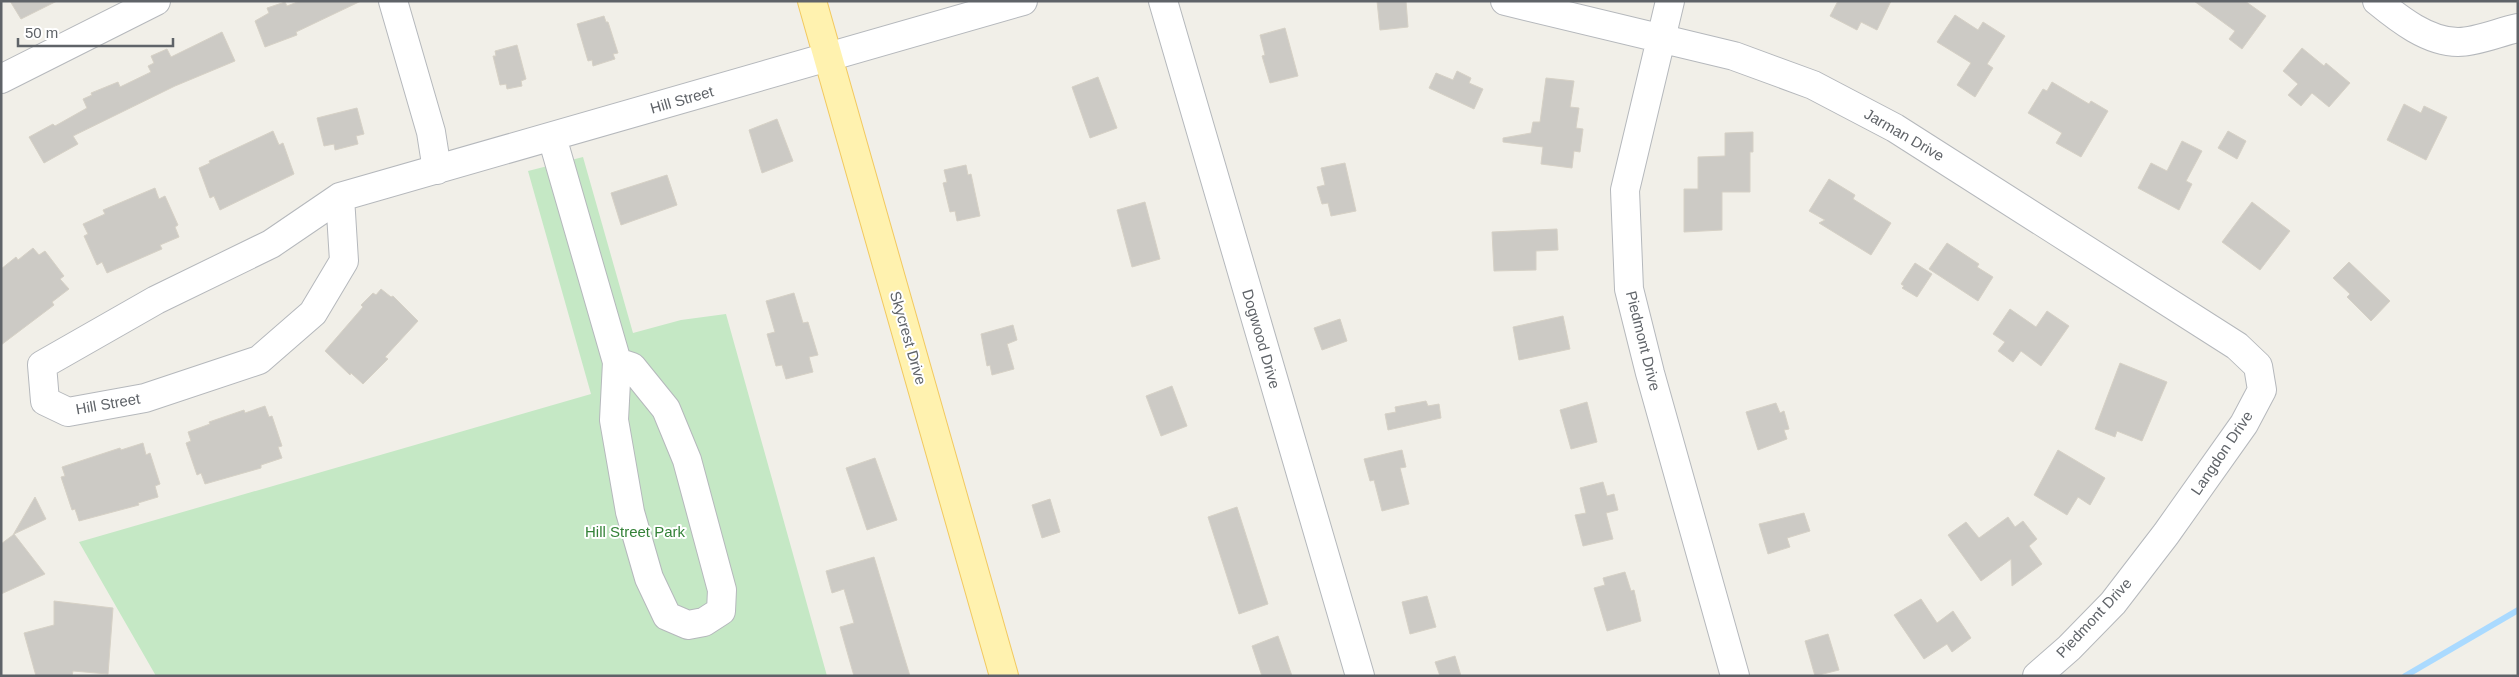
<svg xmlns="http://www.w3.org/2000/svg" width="2519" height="677" font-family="Arial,sans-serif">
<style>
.green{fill:#c5e8c5}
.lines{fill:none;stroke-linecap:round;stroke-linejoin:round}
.stream{stroke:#aadaff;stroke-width:6}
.building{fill:#cccac5;stroke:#d6d1c6}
.minor-casing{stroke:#b5b8bc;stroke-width:30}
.major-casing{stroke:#f2c960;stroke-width:30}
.minor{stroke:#fff;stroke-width:28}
.major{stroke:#fff2af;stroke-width:28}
.labels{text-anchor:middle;stroke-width:4;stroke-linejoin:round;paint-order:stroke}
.street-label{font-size:15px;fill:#5f6368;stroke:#fff}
.park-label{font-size:15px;fill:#348238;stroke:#fff}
</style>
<rect width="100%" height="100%" fill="#f1efe8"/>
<path class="green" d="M 583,157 L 633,333 L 681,320 L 726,314 L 827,676 L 156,676 L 79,542 L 591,394 L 528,171 Z"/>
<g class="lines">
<path class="stream" d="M 2405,676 L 2518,610"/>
</g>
<path class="building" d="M 10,1 L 57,1 L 21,19 Z
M 300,1 L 361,1 L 296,32 L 297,35 L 265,47 L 255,21 L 269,13 L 267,8 L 285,2 L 287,6 Z
M 1377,1 L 1406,1 L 1408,27 L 1380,30 Z
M 1838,1 L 1891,1 L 1877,30 L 1861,22 L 1857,30 L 1830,16 Z
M 2194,1 L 2245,1 L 2266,16 L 2242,49 L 2229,39 L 2235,31 Z
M 1955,15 L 1978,30 L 1983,22 L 2005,36 L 1987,64 L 1993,68 L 1975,97 L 1957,85 L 1971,63 L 1937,42 Z
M 604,16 L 606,22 L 608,22 L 618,53 L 613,54 L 615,59 L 593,66 L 592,60 L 588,61 L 577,24 Z
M 1285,28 L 1298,76 L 1270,83 L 1262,56 L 1265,55 L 1260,35 Z
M 222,32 L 235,61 L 175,86 L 73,136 L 78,144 L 44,163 L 29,137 L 53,124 L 55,126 L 87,108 L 83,99 L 92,95 L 91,93 L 118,82 L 120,87 L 151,72 L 148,66 L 154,63 L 151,56 L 167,49 L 171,57 Z
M 517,45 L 526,79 L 521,81 L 522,86 L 507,89 L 506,84 L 500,85 L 493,56 L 496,56 L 495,51 Z
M 2302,48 L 2324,66 L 2326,63 L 2350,83 L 2329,107 L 2312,93 L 2301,106 L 2288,95 L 2298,84 L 2283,71 Z
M 1457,71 L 1471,78 L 1469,83 L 1483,89 L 1474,109 L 1429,88 L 1436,73 L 1453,80 Z
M 1098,77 L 1117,128 L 1090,138 L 1072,87 Z
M 1546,78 L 1574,81 L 1570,107 L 1579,108 L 1576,128 L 1583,129 L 1580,152 L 1574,151 L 1572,168 L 1541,164 L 1543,147 L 1503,142 L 1503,138 L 1531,133 L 1533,122 L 1540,122 Z
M 2052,82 L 2089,104 L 2091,101 L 2108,111 L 2081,157 L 2056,143 L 2062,133 L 2028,113 L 2043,89 L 2047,91 Z
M 2404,104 L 2421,113 L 2424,106 L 2447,117 L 2426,160 L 2387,140 Z
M 357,108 L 364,134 L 356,136 L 358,144 L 335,150 L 334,144 L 324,146 L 317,118 Z
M 777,119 L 793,161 L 762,173 L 749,130 Z
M 273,131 L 279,145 L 283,143 L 294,174 L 220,210 L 214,196 L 210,198 L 199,168 L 210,163 L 209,161 Z
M 2228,131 L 2246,141 L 2237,159 L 2218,148 Z
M 1753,132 L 1753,152 L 1750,152 L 1750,192 L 1722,192 L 1722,230 L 1684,232 L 1684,189 L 1698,189 L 1698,157 L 1725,156 L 1725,133 Z
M 2182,141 L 2202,151 L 2186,181 L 2192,184 L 2179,210 L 2138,188 L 2151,163 L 2167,171 Z
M 1345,163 L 1356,211 L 1331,216 L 1328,203 L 1322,204 L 1317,187 L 1325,185 L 1321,168 Z
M 966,165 L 968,175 L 971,174 L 980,216 L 957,221 L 955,211 L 950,212 L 943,183 L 947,182 L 944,170 Z
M 667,175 L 677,205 L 621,225 L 611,193 Z
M 1829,179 L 1855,195 L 1853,199 L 1891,223 L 1871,255 L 1819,223 L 1825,220 L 1809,211 Z
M 155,188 L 159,199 L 165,196 L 178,225 L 175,227 L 179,237 L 160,245 L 162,249 L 107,273 L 102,262 L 97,265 L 84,236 L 88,234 L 83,224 L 105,214 L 103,210 Z
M 1145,202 L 1160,259 L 1132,267 L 1117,210 Z
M 2252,202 L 2290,231 L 2260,270 L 2222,242 Z
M 1557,229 L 1558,250 L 1536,251 L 1536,270 L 1494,271 L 1492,232 Z
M 1947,243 L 1979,264 L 1977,267 L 1993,277 L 1978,301 L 1929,269 Z
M 33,248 L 39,255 L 45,251 L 64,276 L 60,279 L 69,289 L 52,302 L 54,305 L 1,345 L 1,269 L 16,257 L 18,260 Z
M 2349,262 L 2390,301 L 2371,321 L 2347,297 L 2350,294 L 2333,278 Z
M 1915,263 L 1932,274 L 1917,297 L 1902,288 L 1904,286 L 1901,284 Z
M 381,289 L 391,297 L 393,296 L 418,321 L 385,357 L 388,359 L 363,384 L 351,373 L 350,375 L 325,351 L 363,307 L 361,305 L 373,293 L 376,295 Z
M 794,293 L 803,323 L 808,322 L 818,355 L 809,357 L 813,372 L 786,379 L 782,365 L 776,366 L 767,334 L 775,332 L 766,301 Z
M 2010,309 L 2036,327 L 2047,311 L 2069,326 L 2041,366 L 2021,351 L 2013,362 L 1998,351 L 2005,342 L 1993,334 Z
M 1563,316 L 1570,349 L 1519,360 L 1513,327 Z
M 1340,319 L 1347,341 L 1322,350 L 1314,328 Z
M 1013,325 L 1017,340 L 1007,344 L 1014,369 L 992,375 L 990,365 L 987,366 L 981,334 Z
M 2120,363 L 2167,382 L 2142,441 L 2117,431 L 2115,437 L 2095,429 Z
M 1172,386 L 1187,426 L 1161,436 L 1146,396 Z
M 1426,401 L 1428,406 L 1439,404 L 1441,418 L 1388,430 L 1385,414 L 1396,412 L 1395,407 Z
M 1587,402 L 1597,442 L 1571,449 L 1560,410 Z
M 1776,403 L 1780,413 L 1784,411 L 1789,429 L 1784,430 L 1787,439 L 1758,450 L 1746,412 Z
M 265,406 L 269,417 L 272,416 L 282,446 L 278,447 L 282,458 L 261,465 L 261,468 L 205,484 L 201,473 L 197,475 L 186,443 L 191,441 L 188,432 L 210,424 L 209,422 L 244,410 L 245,413 Z
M 143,443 L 146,455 L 150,453 L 160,484 L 155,486 L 158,497 L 138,503 L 139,505 L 79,521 L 75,509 L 72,510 L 61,477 L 65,476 L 62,467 L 120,448 L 121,450 Z
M 1402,450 L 1406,467 L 1400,468 L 1409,504 L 1382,511 L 1374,480 L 1370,481 L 1364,459 Z
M 2058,450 L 2105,478 L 2090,505 L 2078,497 L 2067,515 L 2034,495 Z
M 875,458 L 897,520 L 867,530 L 846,468 Z
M 1603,482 L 1607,496 L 1614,494 L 1618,510 L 1606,513 L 1613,539 L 1583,546 L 1575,515 L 1586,513 L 1580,488 Z
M 35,497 L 46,519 L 14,534 L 45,574 L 1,594 L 1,544 L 13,535 Z
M 1050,499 L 1060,532 L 1042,538 L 1032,505 Z
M 1237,507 L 1268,604 L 1239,614 L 1208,517 Z
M 1804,513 L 1810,531 L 1787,538 L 1790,547 L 1768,554 L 1759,524 Z
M 2008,517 L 2015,527 L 2023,521 L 2037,539 L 2029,546 L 2042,564 L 2012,586 L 2011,559 L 1981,581 L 1948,535 L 1966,522 L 1979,538 Z
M 874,557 L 902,650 L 910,676 L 854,676 L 840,627 L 854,623 L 844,589 L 832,593 L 826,571 Z
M 1625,572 L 1631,591 L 1634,590 L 1641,621 L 1607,631 L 1594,588 L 1605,585 L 1603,578 Z
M 1427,596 L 1436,627 L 1410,634 L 1402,602 Z
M 1921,599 L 1937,623 L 1953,611 L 1971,638 L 1952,652 L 1947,644 L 1924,659 L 1894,615 Z
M 54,601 L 113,608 L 108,674 L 73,671 L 72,676 L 36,676 L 24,633 L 54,625 Z
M 1828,634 L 1839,670 L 1815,676 L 1805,641 Z
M 1278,636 L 1292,676 L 1262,676 L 1252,646 Z
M 1455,656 L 1461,676 L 1440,676 L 1435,662 Z"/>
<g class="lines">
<defs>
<path id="minor" d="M 393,1 L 431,132 L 437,170
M 1163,1 L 1360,676
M 1505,1 L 1734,56 L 1813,85 L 1895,128 L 2237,346 L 2258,366 L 2262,390 L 2244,424 L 2166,534 L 2113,603 L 2069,648 L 2037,676
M 1670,1 L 1625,190 L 1629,289 L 1650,373 L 1735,676
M 2377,1 C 2399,19 2428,42 2458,42 C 2477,42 2499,32 2518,28
M 1,79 L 156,1
M 552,137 L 617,362 L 614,420 L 630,512 L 649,578 L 667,616 L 688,625 L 704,622 L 721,611 L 722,590 L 687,460 L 666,409 L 632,367 L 617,362
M 340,197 L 344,261 L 313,313 L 259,360 L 145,398 L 68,412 L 45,401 L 42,365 L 156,300 L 271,244 Z
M 340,197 L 1023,1"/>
<path id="major" d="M 812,1 L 1004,676"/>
</defs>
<use href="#minor" class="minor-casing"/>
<use href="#major" class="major-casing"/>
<use href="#minor" class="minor"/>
<use href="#major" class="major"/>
</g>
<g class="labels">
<g class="street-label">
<text transform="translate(682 100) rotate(-16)" y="5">Hill Street</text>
<text transform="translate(1904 135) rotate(30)" y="5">Jarman Drive</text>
<text transform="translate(908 338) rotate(74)" y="5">Skycrest Drive</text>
<text transform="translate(1261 339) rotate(74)" y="5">Dogwood Drive</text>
<text transform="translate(1643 341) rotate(76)" y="5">Piedmont Drive</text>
<text transform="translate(108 404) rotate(-10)" y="5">Hill Street</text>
<text transform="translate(2222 453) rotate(-56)" y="5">Langdon Drive</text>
<text transform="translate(2094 618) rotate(-47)" y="5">Piedmont Drive</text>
</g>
<g class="park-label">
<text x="635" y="537">Hill Street Park</text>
</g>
</g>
<rect width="2519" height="677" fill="none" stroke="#5f6368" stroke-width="5"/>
<path d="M18 38v8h155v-8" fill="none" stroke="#5f6368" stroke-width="2.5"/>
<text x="25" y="38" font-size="15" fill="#5f6368" stroke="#ffffff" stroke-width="4" paint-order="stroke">50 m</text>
</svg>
